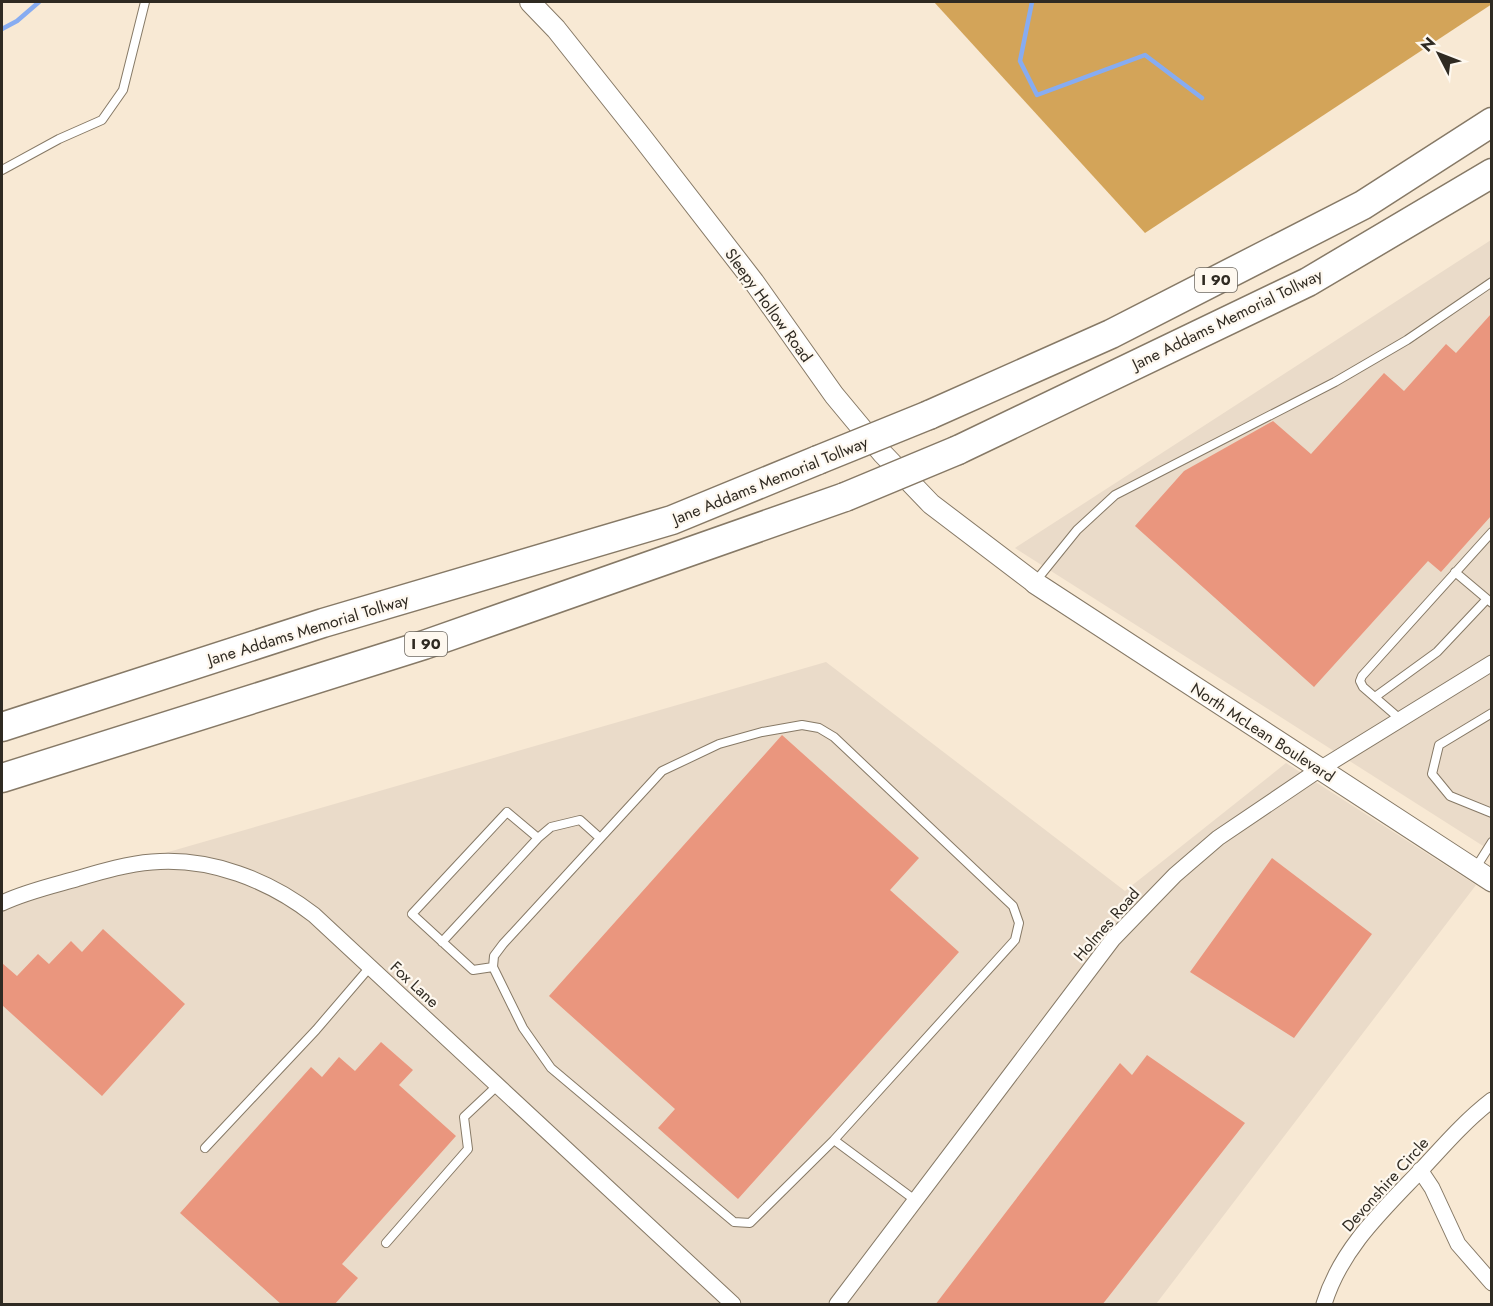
<svg xmlns="http://www.w3.org/2000/svg" width="1493" height="1306" font-family="Jost,sans-serif">
<style>
.industrial{fill:#eadbc9}
.forest{fill:#d3a459}
.lines{fill:none;stroke-linecap:round;stroke-linejoin:round}
.stream{stroke:#87acf1;stroke-width:4.5}
.building{fill:#ea967e}
.service-casing{stroke:#867966;stroke-width:10}
.minor-casing{stroke:#867966;stroke-width:17}
.tertiary-casing{stroke:#867966;stroke-width:22}
.secondary-casing{stroke:#867966;stroke-width:23}
.motorway-casing{stroke:#867966;stroke-width:31}
.service{stroke:#fff;stroke-width:8}
.minor{stroke:#fff;stroke-width:15}
.tertiary{stroke:#fff;stroke-width:20}
.secondary{stroke:#fff;stroke-width:21}
.motorway{stroke:#fff;stroke-width:28}
.motorway-bridge-casing{stroke:#867966;stroke-width:31;stroke-linecap:butt}
.motorway-bridge{stroke:#fff;stroke-width:28}
.labels{text-anchor:middle;stroke-width:4.5;stroke-linejoin:round;paint-order:stroke}
.shield{fill:#fef8ef;stroke:#6d6860;stroke-width:1.5}
.shield-label{font-size:15px;font-weight:bold;fill:#2f2a22}
.street-label{font-size:16px;fill:#2f2a22;stroke:#fef8ef}
</style>
<rect width="100%" height="100%" fill="#f8e9d4"/>
<path class="industrial" d="M 1491,240 L 1491,851 L 1015,548 Z
M 826,662 L 1125,891 L 1286,763 L 1476,885 L 1156,1304 L 2,1304 L 2,900 Z"/>
<path class="forest" d="M 934,2 L 1491,2 L 1492,4 L 1145,233 Z"/>
<g class="lines">
<path class="stream" d="M 1032,2 L 1020,61 L 1037,95 L 1145,55 L 1202,98
M 2,29 L 17,21 L 39,2"/>
</g>
<path class="building" d="M 1491,314 L 1491,516 L 1441,572 L 1428,561 L 1314,687 L 1135,526 L 1184,471 L 1273,421 L 1311,454 L 1384,373 L 1404,391 L 1446,344 L 1456,353 Z
M 782,735 L 919,858 L 890,890 L 959,952 L 738,1199 L 658,1128 L 675,1109 L 549,996 Z
M 1272,858 L 1372,934 L 1294,1038 L 1190,972 Z
M 103,929 L 185,1004 L 102,1096 L 2,1005 L 2,963 L 17,976 L 38,954 L 49,964 L 71,941 L 82,952 Z
M 381,1042 L 413,1070 L 399,1085 L 456,1136 L 342,1264 L 358,1278 L 334,1305 L 282,1305 L 180,1213 L 311,1067 L 322,1077 L 339,1057 L 355,1071 Z
M 1147,1055 L 1245,1123 L 1102,1305 L 935,1305 L 1120,1063 L 1132,1075 Z"/>
<g class="lines">
<defs>
<path id="service" d="M 2,170 L 59,139 L 102,120 L 123,90 L 145,2
M 1455,572 L 1487,599
M 1035,582 L 1077,530 L 1115,495 L 1335,382 L 1407,340 L 1492,282
M 1375,697 L 1437,652 L 1487,599 L 1492,603
M 1492,713 L 1439,745 L 1432,774 L 1450,796 L 1492,813
M 1400,719 L 1363,687 L 1360,681 L 1362,676 L 1492,532
M 538,838 L 551,827 L 580,820 L 600,838
M 1475,869 L 1492,842
M 442,942 L 538,838 L 507,812 L 412,914 L 473,970 L 493,967
M 834,1140 L 1015,940 L 1019,923 L 1013,906 L 834,737 L 819,728 L 802,725 L 762,732 L 719,744 L 662,771 L 503,944 L 494,956 L 493,967 L 523,1028 L 551,1068 L 734,1222 L 750,1223 L 834,1140 L 915,1200
M 205,1148 L 316,1030 L 370,967
M 386,1243 L 468,1149 L 464,1117 L 498,1085"/>
<path id="minor" d="M 2,903 C 25,892 51,886 76,879 C 100,872 126,864 152,862 C 210,857 269,880 314,915 L 733,1304
M 1420,1170 L 1432,1188 L 1458,1244 L 1492,1283
M 837,1304 L 1113,939 L 1175,875 L 1218,838 L 1320,769 L 1492,663
M 1324,1304 C 1341,1248 1384,1209 1423,1168 C 1445,1144 1466,1120 1492,1100"/>
<path id="tertiary" d="M 530,2 L 556,29 L 641,136 L 754,282 L 834,395 L 883,454 L 931,504 L 1035,583"/>
<path id="secondary" d="M 1035,583 L 1492,881"/>
<path id="motorway" d="M 929,415 L 1111,334 L 1363,205 L 1492,122
M 958,450 L 1308,282 L 1492,173
M 2,727 L 323,623 L 672,520 L 818,460
M 2,778 L 424,645 L 845,497"/>
</defs>
<use href="#service" class="service-casing"/>
<use href="#minor" class="minor-casing"/>
<use href="#tertiary" class="tertiary-casing"/>
<use href="#secondary" class="secondary-casing"/>
<use href="#motorway" class="motorway-casing"/>
<use href="#service" class="service"/>
<use href="#minor" class="minor"/>
<use href="#tertiary" class="tertiary"/>
<use href="#secondary" class="secondary"/>
<use href="#motorway" class="motorway"/>
<defs>
<path id="motorway-bridge" d="M 818,460 L 929,415
M 845,497 L 958,450"/>
</defs>
<use href="#motorway-bridge" class="motorway-bridge-casing"/>
<use href="#motorway-bridge" class="motorway-bridge"/>
</g>
<g class="labels">
<g class="shield">
<rect x="1195" y="268" width="42" height="24" rx="4.5"/>
<rect x="405" y="632" width="42" height="24" rx="4.5"/>
</g>
<g class="shield-label">
<text x="1216" y="285">I 90</text>
<text x="426" y="649">I 90</text>
</g>
<g class="street-label">
<text transform="translate(769 305) rotate(54)" y="6">Sleepy Hollow Road</text>
<text transform="translate(1227 319) rotate(-26)" y="6">Jane Addams Memorial Tollway</text>
<text transform="translate(770 480) rotate(-22)" y="6">Jane Addams Memorial Tollway</text>
<text transform="translate(308 629) rotate(-17)" y="6">Jane Addams Memorial Tollway</text>
<text transform="translate(1263 732) rotate(33)" y="6">North McLean Boulevard</text>
<text transform="translate(1106 924) rotate(-49)" y="6">Holmes Road</text>
<text transform="translate(415 984) rotate(43)" y="6">Fox Lane</text>
<text transform="translate(1385 1184) rotate(-48)" y="6">Devonshire Circle</text>
</g>
</g>
<rect width="1493" height="1306" fill="none" stroke="#2f2a22" stroke-width="6"/>
<g transform="translate(1439 54) rotate(312)" stroke="#fef8ef" stroke-width="4.5" paint-order="stroke">
<path d="M0-4.5L10 22L0 15L-10 22Z" fill="#2f2a22"/>
<text y="-9" font-size="16" font-weight="bold" text-anchor="middle" fill="#2f2a22">N</text>
</g>
</svg>
